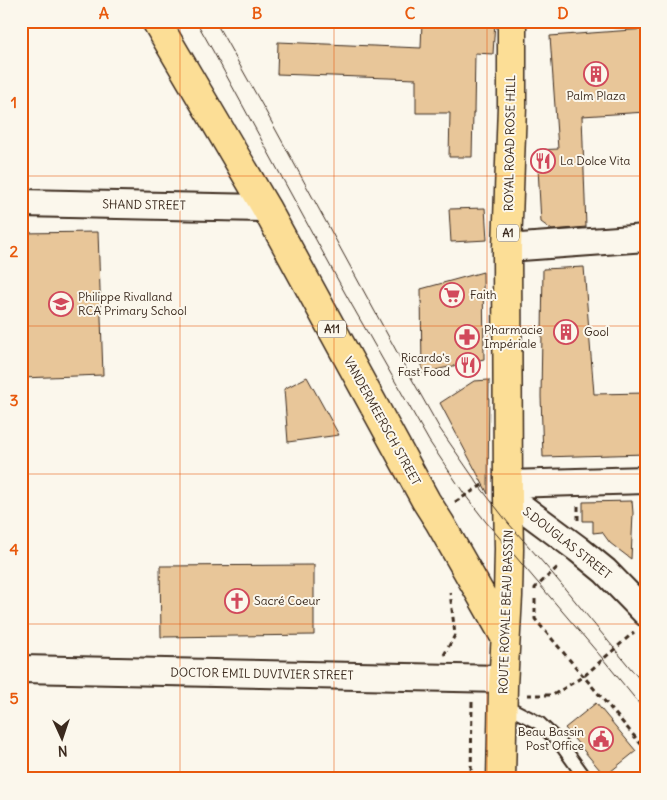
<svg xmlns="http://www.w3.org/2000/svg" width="667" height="800" font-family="Delius,sans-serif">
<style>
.building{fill:#e8c699;stroke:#3b2a1e}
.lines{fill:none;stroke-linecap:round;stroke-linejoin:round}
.lane-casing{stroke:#3b2a1e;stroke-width:16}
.street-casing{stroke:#3b2a1e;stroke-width:30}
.primary-casing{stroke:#3b2a1e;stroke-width:31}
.path{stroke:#3b2a1e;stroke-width:3;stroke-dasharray:5 4;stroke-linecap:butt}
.lane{stroke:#fbf7ec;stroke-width:12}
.street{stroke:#fbf7ec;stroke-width:26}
.primary{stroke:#fcde96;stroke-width:28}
.tram{stroke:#3b2a1e;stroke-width:1}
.grid{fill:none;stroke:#e8590c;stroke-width:1;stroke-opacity:0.55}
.labels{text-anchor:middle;stroke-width:4;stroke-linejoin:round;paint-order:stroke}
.shield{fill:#fbf7ec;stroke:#75685c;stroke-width:1}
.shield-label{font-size:11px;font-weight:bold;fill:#3b2a1e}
.poi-label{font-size:12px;fill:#3b2a1e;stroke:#fbf7ec;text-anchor:start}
.street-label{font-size:12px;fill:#3b2a1e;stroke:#fbf7ec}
.neatline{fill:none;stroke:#e8590c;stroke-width:2}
.grid-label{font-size:16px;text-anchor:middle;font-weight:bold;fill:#e8590c}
</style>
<rect width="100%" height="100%" fill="#fbf7ec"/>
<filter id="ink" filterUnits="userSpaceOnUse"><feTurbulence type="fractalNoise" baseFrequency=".02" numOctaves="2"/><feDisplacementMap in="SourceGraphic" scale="10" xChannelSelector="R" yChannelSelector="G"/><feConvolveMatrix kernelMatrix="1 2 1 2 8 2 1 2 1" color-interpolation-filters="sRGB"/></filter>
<g filter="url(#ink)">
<path class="building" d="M 422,21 L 495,21 L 493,54 L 475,53 L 474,113 L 473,113 L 472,157 L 449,157 L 450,113 L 416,113 L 416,79 L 277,74 L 278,42 L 421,48 Z
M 646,29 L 646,112 L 582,116 L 586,227 L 552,230 L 541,222 L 537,150 L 558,149 L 550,36 Z
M 485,208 L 487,240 L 451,242 L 449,209 Z
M 98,232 L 103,375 L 21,378 L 21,233 Z
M 584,267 L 594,394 L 646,393 L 646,454 L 543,457 L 541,396 L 543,269 Z
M 483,272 L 484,359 L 422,373 L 421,289 Z
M 307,377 L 339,435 L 288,442 L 284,389 Z
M 489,380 L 488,494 L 440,403 L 474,381 Z
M 632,501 L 633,513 L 631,559 L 610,543 L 602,532 L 593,533 L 593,521 L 583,521 L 583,502 Z
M 314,565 L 314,635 L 161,637 L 160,566 Z
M 596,703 L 636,751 L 605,776 L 565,728 Z"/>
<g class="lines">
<defs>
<path id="lane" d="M 502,704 L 539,723 L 560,743 L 586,779"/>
<path id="street" d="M 21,203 L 266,208
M 507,248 L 646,238
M 508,484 L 646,480
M 508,497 L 578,549 L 605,571 L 646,613
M 21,669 L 503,679"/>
<path id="primary" d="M 156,21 L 266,208 L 426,501 L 440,523 L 505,637
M 501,779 L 503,686 L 508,596 L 509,549 L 508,497 L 507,248 L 512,106 L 512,21"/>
</defs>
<use href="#lane" class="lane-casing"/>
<use href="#street" class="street-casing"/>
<use href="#primary" class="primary-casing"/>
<path class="path" d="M 455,502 L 484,484
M 578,506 L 578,520
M 535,590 L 535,588 L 560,565
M 535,599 L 535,619 L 646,750
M 444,655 L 455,635 L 450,592
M 527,695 L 553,695 L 584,676 L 634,632
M 471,779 L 472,702"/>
<use href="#lane" class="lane"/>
<use href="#street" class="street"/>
<use href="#primary" class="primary"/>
<path class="tram" d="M 196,21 L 213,51 L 345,293 L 429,441 L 465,495 L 486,522 L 603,659 L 646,712
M 215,21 L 265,110 L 404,365 L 440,429 L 480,487 L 509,524 L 552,573 L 646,687"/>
</g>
</g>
<path class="grid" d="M 180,21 L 180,779M 334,21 L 334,779M 487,21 L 487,779M 21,176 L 646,176M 21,326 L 646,326M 21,474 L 646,474M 21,624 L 646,624"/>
<defs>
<symbol id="building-ring" viewBox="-11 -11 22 22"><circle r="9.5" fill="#fbf7ec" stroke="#d1495b" stroke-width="1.5"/><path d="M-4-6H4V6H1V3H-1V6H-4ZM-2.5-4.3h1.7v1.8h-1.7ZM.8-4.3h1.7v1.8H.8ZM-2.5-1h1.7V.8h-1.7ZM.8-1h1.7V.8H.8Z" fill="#d1495b"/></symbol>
<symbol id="restaurant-ring" viewBox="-11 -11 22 22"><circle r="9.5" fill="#fbf7ec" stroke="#d1495b" stroke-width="1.5"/><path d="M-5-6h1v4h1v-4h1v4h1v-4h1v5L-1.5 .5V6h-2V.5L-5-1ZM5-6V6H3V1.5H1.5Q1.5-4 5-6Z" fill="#d1495b"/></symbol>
<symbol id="supermarket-ring" viewBox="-11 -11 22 22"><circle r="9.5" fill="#fbf7ec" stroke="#d1495b" stroke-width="1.5"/><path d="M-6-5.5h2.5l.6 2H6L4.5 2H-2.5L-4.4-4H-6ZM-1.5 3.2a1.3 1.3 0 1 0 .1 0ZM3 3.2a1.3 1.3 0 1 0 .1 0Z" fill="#d1495b"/></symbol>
<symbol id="school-ring" viewBox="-11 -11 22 22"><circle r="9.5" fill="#fbf7ec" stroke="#d1495b" stroke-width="1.5"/><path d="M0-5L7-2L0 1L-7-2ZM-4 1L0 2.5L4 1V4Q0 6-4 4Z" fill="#d1495b"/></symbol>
<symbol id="pharmacy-ring" viewBox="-11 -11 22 22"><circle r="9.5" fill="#fbf7ec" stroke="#d1495b" stroke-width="1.5"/><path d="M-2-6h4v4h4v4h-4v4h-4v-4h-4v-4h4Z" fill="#d1495b"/></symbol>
<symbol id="church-ring" viewBox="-11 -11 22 22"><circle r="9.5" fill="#fbf7ec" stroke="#d1495b" stroke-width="1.5"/><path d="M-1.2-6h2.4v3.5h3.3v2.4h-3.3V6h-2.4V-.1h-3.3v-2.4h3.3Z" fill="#d1495b"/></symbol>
<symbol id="civic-ring" viewBox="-11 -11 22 22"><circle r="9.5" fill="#fbf7ec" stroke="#d1495b" stroke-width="1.5"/><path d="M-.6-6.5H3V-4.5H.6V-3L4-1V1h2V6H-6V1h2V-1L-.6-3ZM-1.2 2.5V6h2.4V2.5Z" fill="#d1495b"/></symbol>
</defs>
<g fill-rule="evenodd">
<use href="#building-ring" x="582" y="60" width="28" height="28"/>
<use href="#restaurant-ring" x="529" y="147" width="28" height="28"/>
<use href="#supermarket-ring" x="438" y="281" width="28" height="28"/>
<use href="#school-ring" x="47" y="290" width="28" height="28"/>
<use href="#building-ring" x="552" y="318" width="28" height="28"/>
<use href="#pharmacy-ring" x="453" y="323" width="28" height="28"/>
<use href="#restaurant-ring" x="454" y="351" width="28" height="28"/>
<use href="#church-ring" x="223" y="587" width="28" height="28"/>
<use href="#civic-ring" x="587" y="725" width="28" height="28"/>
</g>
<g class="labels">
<g class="shield">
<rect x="497" y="224.5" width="22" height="17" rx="4"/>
<rect x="318" y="320.5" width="28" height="17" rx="4"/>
</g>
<g class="shield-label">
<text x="508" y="237">A1</text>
<text x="332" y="333">A11</text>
</g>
<g class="poi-label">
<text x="596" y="100" text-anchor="middle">Palm Plaza</text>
<text x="560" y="165">La Dolce Vita</text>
<text x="470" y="299">Faith</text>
<text x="78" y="301">Philippe Rivalland<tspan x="78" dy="14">RCA Primary School</tspan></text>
<text x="484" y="334">Pharmacie<tspan x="484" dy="14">Impériale</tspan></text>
<text x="584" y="336">Gool</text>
<text x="450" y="362" text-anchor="end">Ricardo's<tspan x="450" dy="14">Fast Food</tspan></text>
<text x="254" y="605">Sacré Coeur</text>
<text x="584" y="736" text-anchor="end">Beau Bassin<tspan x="584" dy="14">Post Office</tspan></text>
</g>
<g class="street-label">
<text transform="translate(510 143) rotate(-89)" y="4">ROYAL ROAD ROSE HILL</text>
<text transform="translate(144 205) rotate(1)" y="4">SHAND STREET</text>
<text transform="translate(382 421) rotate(61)" y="4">VANDERMEERSCH STREET</text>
<text transform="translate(567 543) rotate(38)" y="4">S.DOUGLAS STREET</text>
<text transform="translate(506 612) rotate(-88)" y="4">ROUTE ROYALE BEAU BASSIN</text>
<text transform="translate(262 674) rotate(1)" y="4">DOCTOR EMIL DUVIVIER STREET</text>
</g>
</g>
<rect width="667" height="800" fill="none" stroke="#fbf7ec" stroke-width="55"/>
<g transform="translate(62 738) rotate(177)" stroke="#fbf7ec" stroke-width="4" paint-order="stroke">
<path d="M0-4L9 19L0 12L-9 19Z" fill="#3b2a1e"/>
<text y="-8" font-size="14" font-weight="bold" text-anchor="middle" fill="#3b2a1e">N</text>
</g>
<rect x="28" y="28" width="612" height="744" class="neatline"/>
<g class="grid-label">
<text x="104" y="19">A</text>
<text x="257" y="19">B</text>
<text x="410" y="19">C</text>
<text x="563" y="19">D</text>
<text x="14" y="108">1</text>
<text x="14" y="257">2</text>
<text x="14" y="406">3</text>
<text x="14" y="555">4</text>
<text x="14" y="704">5</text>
</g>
</svg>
